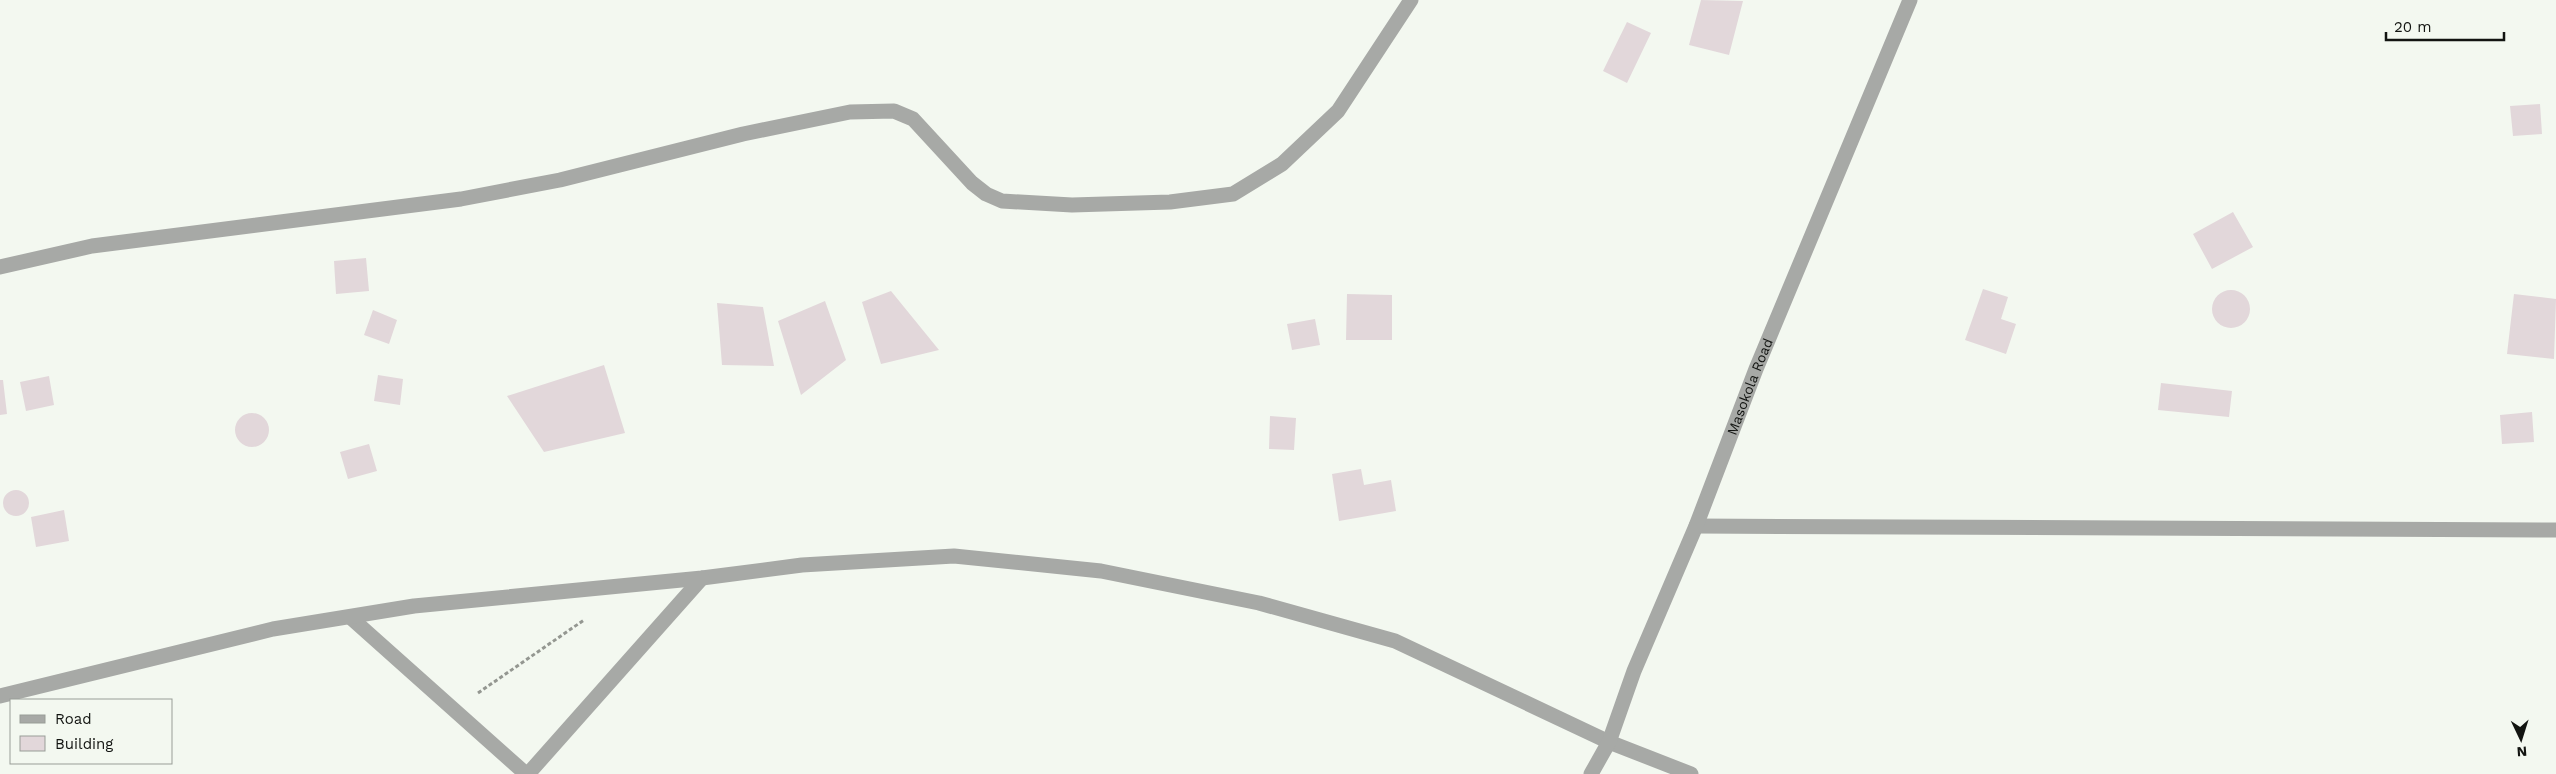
<svg xmlns="http://www.w3.org/2000/svg" width="2556" height="774" font-family="'Work Sans',sans-serif">
<style>
.building{fill:#e2d7da}
.lines{fill:none;stroke-linecap:round;stroke-linejoin:round}
.path{stroke:#949791;stroke-width:3;stroke-dasharray:4 2.5;stroke-linecap:butt}
.minor{stroke:#a7a9a6;stroke-width:15}
.labels{text-anchor:middle;stroke-width:4;stroke-linejoin:round;paint-order:stroke}
.street-label{font-size:14px;fill:#121411;stroke:#f3f8f0}
</style>
<rect width="100%" height="100%" fill="#f3f8f0"/>
<path class="building" d="M 1701,0 L 1743,1 L 1729,55 L 1689,45 Z
M 1627,22 L 1651,33 L 1627,83 L 1603,71 Z
M 2540,104 L 2542,134 L 2513,136 L 2510,106 Z
M 2233,212 L 2253,247 L 2212,269 L 2193,234 Z
M 366,258 L 369,291 L 336,294 L 334,261 Z
M 1983,289 L 2008,297 L 2001,319 L 2016,324 L 2006,354 L 1965,340 Z
M2212 309a19 19 0 1 1 38 0a19 19 0 1 1-38 0Z
M 891,291 L 939,350 L 881,364 L 862,302 Z
M 1347,294 L 1392,295 L 1392,340 L 1346,340 Z
M 2514,294 L 2556,299 L 2554,359 L 2507,354 Z
M 825,301 L 846,360 L 801,395 L 778,321 Z
M 717,303 L 763,307 L 774,366 L 722,365 Z
M 373,310 L 397,320 L 389,344 L 364,335 Z
M 1315,319 L 1320,345 L 1292,350 L 1287,324 Z
M 604,365 L 625,433 L 544,452 L 507,396 Z
M 378,375 L 403,379 L 400,405 L 374,401 Z
M 49,376 L 54,405 L 26,411 L 20,382 Z
M 0,380 L 3,380 L 7,414 L 0,415 Z
M 2161,383 L 2232,391 L 2229,417 L 2158,410 Z
M 2532,412 L 2534,442 L 2502,444 L 2500,415 Z
M235 430a17 17 0 1 1 34 0a17 17 0 1 1-34 0Z
M 1270,416 L 1296,418 L 1294,450 L 1269,449 Z
M 369,444 L 377,471 L 348,479 L 340,452 Z
M 1361,469 L 1364,485 L 1391,480 L 1396,511 L 1339,521 L 1332,474 Z
M3 503a13 13 0 1 1 26 0a13 13 0 1 1-26 0Z
M 64,510 L 69,541 L 36,547 L 31,517 Z"/>
<g class="lines">
<path class="path" d="M 478,693 L 584,620"/>
<g class="minor">
<path d="M 0,267 L 92,246 L 461,199 L 560,180 L 743,134 L 850,112 L 894,111 L 913,119 L 972,183 L 986,194 L 1002,201 L 1072,205 L 1170,202 L 1233,194 L 1282,164 L 1338,111 L 1411,0"/>
<path d="M 1696,526 L 2556,530"/>
<path d="M 350,617 L 526,774"/>
<path d="M 0,696 L 273,629 L 414,606 L 702,578 L 802,565 L 954,556 L 1101,571 L 1259,603 L 1395,641 L 1609,742 L 1691,774"/>
<path d="M 528,774 L 702,578"/>
<path id="s1" d="M 1591,774 L 1609,742 L 1634,671 L 1696,526 L 1756,369 L 1910,0"/>
</g>
</g>
<g class="labels">
<g class="street-label">
<text dy="5" stroke="none"><textPath href="#s1" startOffset="419">Masokola Road</textPath></text>
</g>
</g>
<rect x="10" y="699" width="162" height="65" fill="#f3f8f0" stroke="#999d97"/>
<rect x="20" y="715" width="25" height="8" fill="#a7a9a6" stroke="#999d97"/>
<text x="55" y="724" font-size="15" fill="#121411">Road</text>
<rect x="20" y="736" width="25" height="15" fill="#e2d7da" stroke="#999d97"/>
<text x="55" y="749" font-size="15" fill="#121411">Building</text>
<g transform="translate(2521 739) rotate(176)" stroke="#f3f8f0" stroke-width="4" paint-order="stroke">
<path d="M0-4L9 19L0 12L-9 19Z" fill="#121411"/>
<text y="-8" font-size="14" font-weight="bold" text-anchor="middle" fill="#121411">N</text>
</g>
<path d="M2386 32v8h118v-8" fill="none" stroke="#121411" stroke-width="2.5"/>
<text x="2394" y="32" font-size="15" fill="#121411" stroke="#f3f8f0" stroke-width="4" paint-order="stroke">20 m</text>
</svg>
